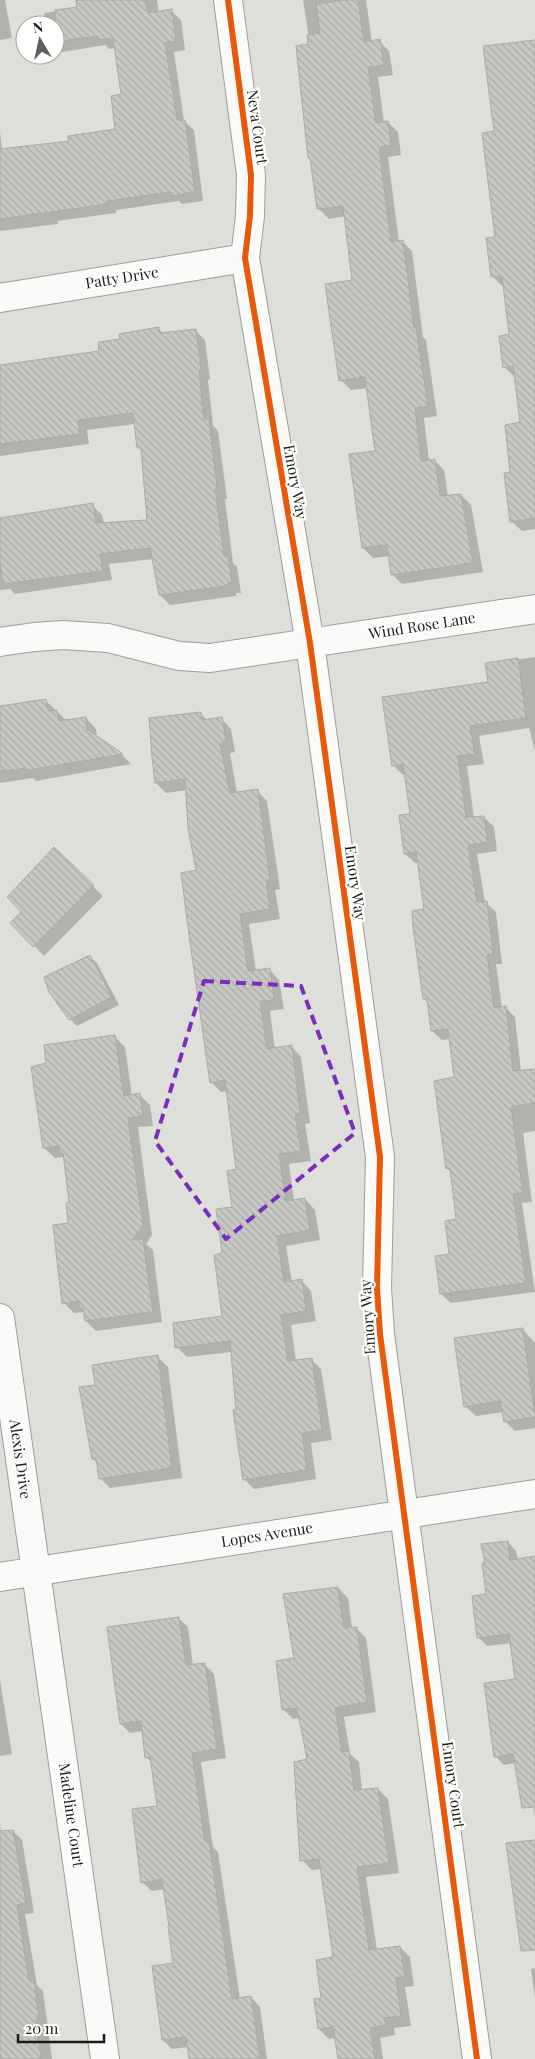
<svg xmlns="http://www.w3.org/2000/svg" width="535" height="2059" font-family="'Playfair Display',serif">
<style>
.shadow{fill:#0003}
.building{fill:url(#building-back-hatch);stroke:#aaaaa7}
.lines{fill:none;stroke-linecap:round;stroke-linejoin:round}
.minor-casing{stroke:#9d9e9b;stroke-width:30}
.minor{stroke:#fafaf9;stroke-width:28}
.cycleway-casing{stroke:#fffffe;stroke-width:9}
.cycleway{stroke:#e8590c;stroke-width:6}
.marked{fill:none;stroke:#7b2cbf;stroke-width:4;stroke-dasharray:10 6;stroke-linejoin:round}
.labels{text-anchor:middle;stroke-width:4.5;stroke-linejoin:round;paint-order:stroke}
.street-label{font-size:15px;fill:#1b1b19;stroke:#fffffe}
</style>
<defs>
<pattern id="building-back-hatch" width="6" height="6" patternUnits="userSpaceOnUse" patternTransform="scale(1.25)"><rect width="6" height="6" fill="#c7c7c4"/><path d="M-1 5l2 2M0 0l6 6M5-1l2 2" fill="none" stroke="#aaaaa8"/></pattern>
</defs>
<rect width="100%" height="100%" fill="#dedfda"/>
<path class="shadow" d="M 0,0 L 5,0 L 12,38 L 0,40 Z
M 77,0 L 157,0 L 159,13 L 171,11 L 181,20 L 185,50 L 174,52 L 184,121 L 194,130 L 203,201 L 182,204 L 179,201 L 116,210 L 116,213 L 57,221 L 58,224 L 0,231 L 0,132 L 2,149 L 70,142 L 116,130 L 123,95 L 115,48 L 109,49 L 105,45 L 57,53 L 55,51 L 55,25 L 46,25 L 44,13 L 78,8 Z
M 303,0 L 366,0 L 372,42 L 379,41 L 389,51 L 393,75 L 378,77 L 384,123 L 388,122 L 398,132 L 401,155 L 388,157 L 399,242 L 402,241 L 412,251 L 423,337 L 426,340 L 437,416 L 424,418 L 429,461 L 434,460 L 444,470 L 448,497 L 461,495 L 471,505 L 483,572 L 402,584 L 392,574 L 390,556 L 373,558 L 363,548 L 351,456 L 377,452 L 368,388 L 351,390 L 341,380 L 354,281 L 346,216 L 329,219 L 319,209 L 311,159 L 309,157 L 310,45 Z
M 535,41 L 535,529 L 522,531 L 511,521 L 512,473 L 522,424 L 515,377 L 504,367 L 510,336 L 505,286 L 502,286 L 492,276 L 497,238 L 496,132 Z
M 159,329 L 164,334 L 195,330 L 205,340 L 210,379 L 208,380 L 213,425 L 218,431 L 227,499 L 225,499 L 233,563 L 237,567 L 241,593 L 236,593 L 236,596 L 170,605 L 160,595 L 153,559 L 109,564 L 112,580 L 15,594 L 10,589 L 0,590 L 0,520 L 92,505 L 102,515 L 104,524 L 148,521 L 143,452 L 138,447 L 135,424 L 87,430 L 89,444 L 0,456 L 0,367 L 101,352 L 122,340 Z
M 535,657 L 535,751 L 529,728 L 479,736 L 484,764 L 467,766 L 474,818 L 484,817 L 494,827 L 497,851 L 477,854 L 485,902 L 496,912 L 502,964 L 496,964 L 502,1008 L 506,1008 L 515,1017 L 521,1072 L 535,1070 L 535,1131 L 523,1133 L 532,1202 L 522,1203 L 535,1292 L 451,1303 L 441,1294 L 458,1220 L 452,1174 L 447,1168 L 455,1079 L 450,1039 L 442,1040 L 432,1031 L 429,1003 L 424,999 L 425,910 L 419,863 L 415,863 L 405,854 L 412,815 L 406,774 L 403,775 L 393,765 L 490,683 L 487,664 Z
M 45,700 L 67,721 L 86,718 L 96,729 L 97,737 L 122,755 L 131,764 L 36,781 L 33,778 L 0,783 L 0,707 Z
M 200,713 L 207,720 L 221,718 L 231,729 L 235,752 L 230,753 L 237,793 L 257,791 L 267,801 L 280,889 L 275,890 L 280,919 L 249,924 L 256,971 L 269,969 L 279,980 L 284,1009 L 270,1011 L 275,1049 L 291,1046 L 301,1057 L 310,1123 L 305,1124 L 311,1161 L 289,1164 L 294,1201 L 305,1199 L 315,1210 L 320,1240 L 286,1246 L 292,1282 L 301,1280 L 311,1291 L 316,1321 L 291,1325 L 296,1361 L 311,1359 L 321,1369 L 332,1440 L 311,1443 L 316,1479 L 254,1489 L 244,1479 L 232,1352 L 187,1357 L 177,1347 L 224,1317 L 223,1254 L 234,1208 L 238,1170 L 228,1091 L 221,1092 L 211,1082 L 197,872 L 187,790 L 166,793 L 156,783 Z
M 54,848 L 103,896 L 44,956 L 12,923 L 32,903 Z
M 89,956 L 97,963 L 119,1005 L 77,1026 L 70,1019 Z
M 115,1037 L 125,1047 L 132,1096 L 140,1095 L 150,1105 L 153,1126 L 138,1127 L 152,1235 L 146,1244 L 153,1250 L 162,1322 L 96,1331 L 86,1321 L 85,1312 L 74,1313 L 64,1303 L 71,1203 L 65,1157 L 55,1158 L 44,1148 L 48,1064 Z
M 522,1329 L 535,1343 L 535,1428 L 515,1431 L 505,1421 L 503,1412 L 476,1416 L 465,1406 Z
M 158,1357 L 168,1367 L 182,1478 L 110,1488 L 100,1478 L 98,1464 L 93,1459 Z
M 508,1542 L 516,1551 L 518,1560 L 535,1558 L 535,1817 L 532,1797 L 516,1763 L 504,1765 L 495,1756 L 516,1680 L 511,1643 L 487,1646 L 479,1638 L 487,1595 L 486,1564 Z
M 338,1588 L 348,1598 L 352,1628 L 356,1628 L 366,1638 L 376,1712 L 344,1717 L 350,1754 L 359,1762 L 362,1790 L 378,1789 L 388,1799 L 399,1873 L 366,1877 L 377,1950 L 400,1947 L 410,1957 L 414,1986 L 405,1987 L 411,2026 L 394,2028 L 395,2035 L 380,2038 L 383,2059 L 339,2059 L 336,2038 L 329,2039 L 319,2029 L 322,1999 L 334,1958 L 322,1869 L 312,1870 L 302,1860 L 308,1760 L 301,1718 L 293,1719 L 283,1709 L 296,1659 Z
M 178,1618 L 188,1627 L 193,1666 L 204,1664 L 214,1674 L 226,1758 L 201,1762 L 213,1847 L 218,1852 L 240,1999 L 251,1997 L 260,2007 L 267,2059 L 190,2059 L 188,2047 L 172,2049 L 163,2040 L 174,1964 L 170,1927 L 165,1889 L 152,1891 L 142,1882 L 159,1807 L 153,1764 L 146,1757 L 143,1731 L 130,1733 L 121,1724 Z
M 0,1680 L 12,1754 L 0,1756 Z
M 0,1824 L 1,1832 L 13,1831 L 22,1840 L 34,1913 L 25,1914 L 37,1985 L 43,1991 L 52,2059 L 0,2059 Z
M 535,1968 L 535,1998 L 531,1969 Z"/>
<path class="building" d="M 76,0 L 145,0 L 148,13 L 172,9 L 176,41 L 165,43 L 177,120 L 185,120 L 195,192 L 172,196 L 171,192 L 107,201 L 108,204 L 0,219 L 0,149 L 69,141 L 68,136 L 115,129 L 111,96 L 121,94 L 113,38 L 98,40 L 98,36 L 55,42 L 55,10 L 77,7 Z
M 344,0 L 358,0 L 364,42 L 380,39 L 384,65 L 368,67 L 376,123 L 388,121 L 391,145 L 379,147 L 391,242 L 403,240 L 414,328 L 416,328 L 428,406 L 415,408 L 421,461 L 435,459 L 440,496 L 461,494 L 473,563 L 391,575 L 387,545 L 362,548 L 349,454 L 375,451 L 369,407 L 365,377 L 339,381 L 325,284 L 352,280 L 343,206 L 317,209 L 310,158 L 308,158 L 296,46 L 308,44 L 307,35 L 320,33 L 316,4 Z
M 535,40 L 535,518 L 510,522 L 504,473 L 510,472 L 505,425 L 520,422 L 513,366 L 503,368 L 499,336 L 509,334 L 502,276 L 491,277 L 486,238 L 495,237 L 482,133 L 494,131 L 483,46 Z
M 159,327 L 160,333 L 196,329 L 201,370 L 199,370 L 204,420 L 209,419 L 217,489 L 215,489 L 224,556 L 228,556 L 232,583 L 227,584 L 227,586 L 159,595 L 150,548 L 100,554 L 103,571 L 3,584 L 0,563 L 0,518 L 93,503 L 96,523 L 147,520 L 141,448 L 137,448 L 133,413 L 78,420 L 80,434 L 0,444 L 0,365 L 99,351 L 98,342 L 120,339 L 119,334 Z
M 518,658 L 526,718 L 470,726 L 475,754 L 458,756 L 466,817 L 484,816 L 488,842 L 468,845 L 477,902 L 487,901 L 493,954 L 487,955 L 494,1008 L 506,1006 L 513,1071 L 535,1069 L 535,1103 L 511,1107 L 523,1193 L 513,1194 L 526,1283 L 440,1294 L 435,1256 L 449,1254 L 445,1221 L 456,1219 L 450,1168 L 446,1169 L 434,1081 L 454,1077 L 448,1029 L 431,1031 L 427,999 L 423,999 L 413,927 L 412,911 L 424,909 L 416,852 L 404,854 L 399,815 L 410,814 L 403,764 L 392,766 L 382,697 L 488,682 L 485,663 Z
M 46,699 L 48,711 L 57,710 L 59,721 L 86,717 L 87,729 L 123,754 L 24,771 L 24,768 L 11,771 L 11,770 L 0,771 L 0,706 Z
M 201,712 L 202,720 L 222,717 L 226,742 L 220,743 L 230,793 L 258,789 L 270,880 L 266,880 L 270,909 L 240,914 L 248,971 L 270,968 L 274,1000 L 260,1001 L 267,1049 L 292,1045 L 300,1113 L 295,1114 L 301,1151 L 279,1154 L 286,1201 L 305,1198 L 310,1230 L 277,1236 L 284,1282 L 302,1279 L 306,1311 L 281,1315 L 288,1361 L 312,1358 L 322,1430 L 302,1433 L 307,1470 L 243,1480 L 233,1410 L 236,1410 L 230,1341 L 175,1348 L 173,1323 L 222,1316 L 214,1255 L 222,1253 L 216,1209 L 232,1207 L 227,1171 L 236,1169 L 225,1080 L 210,1083 L 190,942 L 181,873 L 196,870 L 188,828 L 185,779 L 155,783 L 152,757 L 149,718 Z
M 54,847 L 94,885 L 33,947 L 10,923 L 21,912 L 7,897 Z
M 90,955 L 112,997 L 69,1020 L 49,992 L 44,977 Z
M 115,1035 L 124,1096 L 140,1093 L 143,1116 L 128,1118 L 143,1225 L 132,1240 L 143,1239 L 153,1312 L 85,1321 L 83,1308 L 80,1308 L 78,1301 L 62,1304 L 53,1225 L 68,1223 L 66,1203 L 69,1202 L 63,1153 L 60,1153 L 59,1146 L 43,1148 L 31,1067 L 46,1063 L 44,1045 Z
M 523,1328 L 535,1417 L 504,1422 L 500,1401 L 464,1407 L 454,1338 Z
M 158,1355 L 172,1468 L 99,1479 L 96,1458 L 92,1459 L 79,1387 L 95,1385 L 92,1365 Z
M 508,1541 L 510,1560 L 535,1556 L 535,1807 L 522,1808 L 513,1754 L 494,1757 L 484,1683 L 515,1679 L 509,1634 L 477,1638 L 472,1596 L 486,1594 L 482,1563 L 485,1563 L 481,1544 Z
M 338,1587 L 344,1628 L 357,1627 L 367,1702 L 335,1708 L 342,1752 L 349,1751 L 354,1790 L 378,1788 L 389,1863 L 357,1867 L 369,1950 L 400,1946 L 405,1977 L 396,1978 L 401,2016 L 384,2018 L 386,2025 L 370,2028 L 375,2059 L 338,2059 L 333,2027 L 318,2029 L 314,1999 L 321,1998 L 316,1960 L 333,1957 L 319,1859 L 300,1861 L 294,1762 L 307,1759 L 297,1708 L 282,1710 L 276,1661 L 294,1658 L 283,1594 Z
M 179,1617 L 186,1665 L 205,1663 L 217,1749 L 192,1753 L 205,1842 L 209,1841 L 232,1999 L 251,1996 L 260,2059 L 189,2059 L 186,2037 L 162,2040 L 152,1966 L 173,1963 L 168,1926 L 169,1926 L 162,1879 L 141,1883 L 132,1809 L 157,1806 L 150,1757 L 145,1758 L 141,1721 L 120,1724 L 107,1627 Z
M 13,1830 L 26,1903 L 17,1905 L 29,1981 L 34,1980 L 39,2019 L 36,2020 L 41,2059 L 0,2059 L 0,1831 Z
M 535,1840 L 535,1950 L 521,1951 L 506,1843 Z"/>
<g class="lines">
<defs>
<path id="minor" d="M 228,0 L 251,175 L 250,216 L 245,258 L 310,643 L 380,1157 L 377,1288 L 380,1334 L 477,2059
M 0,298 L 245,258
M 0,642 L 34,637 L 63,635 L 108,638 L 179,656 L 210,658 L 535,609
M 0,1318 L 105,2059
M 0,1577 L 535,1494"/>
</defs>
<use href="#minor" class="minor-casing"/>
<use href="#minor" class="minor"/>
<defs>
<path id="cycleway" d="M 228,0 L 251,175 L 250,216 L 245,258 L 310,643 L 380,1157 L 377,1288 L 380,1334 L 477,2059"/>
</defs>
<use href="#cycleway" class="cycleway-casing"/>
<use href="#cycleway" class="cycleway"/>
</g>
<path class="marked" d="M 204,981 L 301,986 L 355,1133 L 226,1239 L 155,1141 Z"/>
<g class="labels">
<g class="street-label">
<text transform="translate(257 127) rotate(82)" y="5">Neva Court</text>
<text transform="translate(122 278) rotate(-9)" y="5">Patty Drive</text>
<text transform="translate(295 482) rotate(80)" y="5">Emory Way</text>
<text transform="translate(422 626) rotate(-9)" y="5">Wind Rose Lane</text>
<text transform="translate(355 883) rotate(82)" y="5">Emory Way</text>
<text transform="translate(368 1317) rotate(-94)" y="5">Emory Way</text>
<text transform="translate(20 1459) rotate(82)" y="5">Alexis Drive</text>
<text transform="translate(267 1535) rotate(-9)" y="5">Lopes Avenue</text>
<text transform="translate(453 1785) rotate(82)" y="5">Emory Court</text>
<text transform="translate(71 1815) rotate(82)" y="5">Madeline Court</text>
</g>
</g>
<g transform="translate(40 40) rotate(351)"><circle r="24" fill="#fffffe" stroke="#a4a4a2"/>
<path d="M0-4L9 19L0 12L-9 19Z" fill="#5f605d"/>
<text y="-8" font-size="14" font-weight="bold" text-anchor="middle" fill="#1b1b19">N</text>
</g>
<path d="M18 2034v8h86v-8" fill="none" stroke="#1b1b19" stroke-width="2.5"/>
<text x="25" y="2034" font-size="15" fill="#1b1b19" stroke="#fffffe" stroke-width="4" paint-order="stroke">20 m</text>
</svg>
